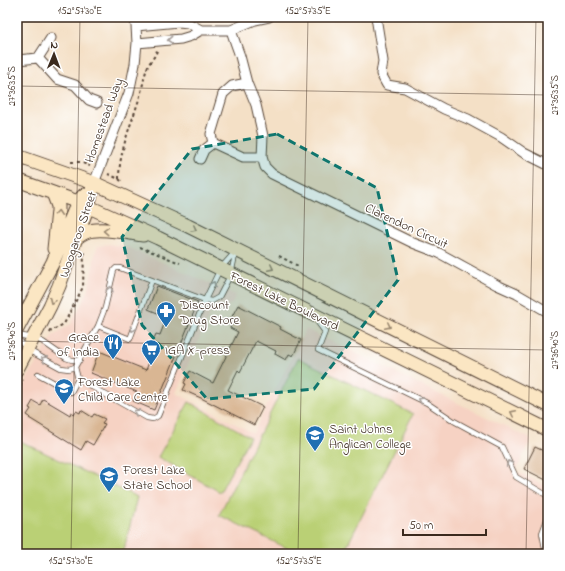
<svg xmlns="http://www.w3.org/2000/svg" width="565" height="571" font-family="'Indie Flower',sans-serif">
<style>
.built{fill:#f6d2c3}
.green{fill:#bad074;stroke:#7a7d49}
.building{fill:#d9b693}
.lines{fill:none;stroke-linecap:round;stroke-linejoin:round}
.service-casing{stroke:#574537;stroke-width:6}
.minor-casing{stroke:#574537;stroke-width:11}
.secondary-casing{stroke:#574537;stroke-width:15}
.path{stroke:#574537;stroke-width:2;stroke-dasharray:3 3;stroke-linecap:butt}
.service{stroke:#fff;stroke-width:4.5}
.minor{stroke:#fff;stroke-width:9}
.secondary{stroke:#fbe6c3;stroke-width:13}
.oneway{stroke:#a79f9a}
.oneway2{stroke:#9b8870}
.marked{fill:#0f766e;fill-opacity:0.2;stroke:#0f766e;stroke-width:3;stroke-dasharray:8 5;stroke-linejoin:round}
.ticks{fill:none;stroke:#3b2a1e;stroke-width:1;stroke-opacity:0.45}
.labels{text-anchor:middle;stroke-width:3;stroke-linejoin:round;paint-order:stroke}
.street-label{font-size:13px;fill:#3b2a1e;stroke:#fff}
.poi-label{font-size:13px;fill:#3b2a1e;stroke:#fff;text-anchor:start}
.neatline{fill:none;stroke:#3b2a1e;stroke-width:1.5}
.ticks-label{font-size:10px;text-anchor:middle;fill:#3b2a1e}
</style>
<rect width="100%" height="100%" fill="#fff"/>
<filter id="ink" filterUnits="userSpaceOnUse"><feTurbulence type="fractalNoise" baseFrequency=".025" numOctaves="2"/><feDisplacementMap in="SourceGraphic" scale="8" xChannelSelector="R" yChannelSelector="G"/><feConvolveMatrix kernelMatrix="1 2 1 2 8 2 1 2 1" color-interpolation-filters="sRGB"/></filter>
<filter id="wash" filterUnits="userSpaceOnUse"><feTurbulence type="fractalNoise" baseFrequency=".012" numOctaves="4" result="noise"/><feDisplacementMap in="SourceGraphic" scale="16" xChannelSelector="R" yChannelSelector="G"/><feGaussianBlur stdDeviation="0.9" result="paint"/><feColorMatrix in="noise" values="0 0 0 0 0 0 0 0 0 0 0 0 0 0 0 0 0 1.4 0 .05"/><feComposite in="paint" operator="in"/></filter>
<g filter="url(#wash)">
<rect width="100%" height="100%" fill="#f4e0c6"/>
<path class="built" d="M 110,244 L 130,248 L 236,295 L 232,304 L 211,311 L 176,393 L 253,433 L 306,329 L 531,439 L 516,471 L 548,487 L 548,554 L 17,554 L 17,396 L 53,335 L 71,324 L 88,291 L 96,250 L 98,246 Z"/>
<path class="green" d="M 298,358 L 413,414 L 343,554 L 299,554 L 219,515 Z
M 189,402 L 250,437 L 220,492 L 158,457 Z
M 18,440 L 137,497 L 123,554 L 17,554 L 17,446 Z"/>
<g id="blocks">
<path class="building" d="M 157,286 L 198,302 L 154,410 L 133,401 L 137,392 L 91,373 L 99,351 L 146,370 L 156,344 L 152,343 L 156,334 L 160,335 L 167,317 L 148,309 Z
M 238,305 L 281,327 L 280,329 L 301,340 L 293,356 L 289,354 L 286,360 L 275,354 L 276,351 L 256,341 L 240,372 L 238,370 L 228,390 L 263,407 L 254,425 L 201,398 L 183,390 L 186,384 L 184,383 L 190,371 L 213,383 L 238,332 L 230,328 L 231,325 L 228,324 Z
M 43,399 L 70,415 L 71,412 L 74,414 L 76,411 L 80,413 L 81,410 L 92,417 L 94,414 L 105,419 L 102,423 L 105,424 L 93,445 L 86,441 L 81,450 L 29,418 L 30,417 L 27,415 L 31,409 L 29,408 L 33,401 L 40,405 Z
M 535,447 L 548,453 L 548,481 L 524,469 Z"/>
</g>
</g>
<g filter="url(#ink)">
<use href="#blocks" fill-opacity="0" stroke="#574537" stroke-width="1"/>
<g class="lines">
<defs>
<path id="service" d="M 316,320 L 325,332 L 318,350 L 427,403 L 454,421 L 502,447 L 516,477 L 548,496
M 98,326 L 130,339 L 152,280
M 17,335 L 34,338 L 43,342 L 66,358 L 72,360 L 80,360
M 17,338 L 28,350 L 61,368 L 69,369 L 75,367 L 98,326 L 105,308 L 114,270 L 116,268 L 120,268 L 205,300 L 212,301 L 219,297 L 231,274 L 236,251
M 38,374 L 71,392 L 78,379 L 75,367
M 78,379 L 147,418 L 153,419 L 158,416 L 205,300 L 220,269 L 235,252
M 547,554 L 546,553 L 542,533 L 548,517 L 548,497"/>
<path id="minor" d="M 376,17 L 383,61 L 381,74 L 387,85 L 405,88 L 444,109 L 468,119 L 501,137 L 524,153 L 548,165
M 136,26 L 179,22 L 188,23 L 201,30
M 231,30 L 235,42 L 240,56 L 247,83 L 256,105 L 263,136 L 262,157 L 265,167 L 272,174 L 413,243 L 439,253 L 497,285 L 517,294 L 548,312
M 51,38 L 38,58 L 57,79 L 75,85 L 89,100 L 97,103
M 137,43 L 181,39 L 191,36 L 201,30 L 231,30 L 255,20 L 269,17
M 17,60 L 38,58
M 247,83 L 232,86 L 223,94 L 211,134 L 213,143 L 243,157 L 262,157
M 200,159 L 204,150 L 213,143
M 94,183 L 129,93 L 135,64 L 137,43 L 136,26 L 134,17"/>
<path id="secondary" d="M 17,156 L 94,183 L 188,226 L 548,405
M 17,180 L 78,202 L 158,238 L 548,430
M 53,193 L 58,206 L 58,211 L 54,249
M 76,238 C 79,236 83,233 86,232 C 99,226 129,233 143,235
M 17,329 L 53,262 L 78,202 L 84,195
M 17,369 L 50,306 L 59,286 L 76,238 L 88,206 L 94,183"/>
</defs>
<use href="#service" class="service-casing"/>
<use href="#minor" class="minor-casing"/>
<use href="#secondary" class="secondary-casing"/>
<path class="path" d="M 71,162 L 80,162 L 90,166
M 108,174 L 119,179 L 122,182
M 119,179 C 119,150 132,123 140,96 C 143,86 144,75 148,66 C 151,60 156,56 157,50
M 140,247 L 180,263
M 279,256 L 300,267
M 50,333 L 51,331 L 64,324 L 83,287 L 84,252
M 17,391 L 23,380"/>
<use href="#service" class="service"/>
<use href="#minor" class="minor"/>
<use href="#secondary" class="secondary"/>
</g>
<defs><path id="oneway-chevron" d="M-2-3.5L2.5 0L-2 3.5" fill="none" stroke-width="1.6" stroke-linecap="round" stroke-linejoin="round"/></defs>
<g class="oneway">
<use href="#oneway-chevron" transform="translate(170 40) rotate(175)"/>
<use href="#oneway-chevron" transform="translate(213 284) rotate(-63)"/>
<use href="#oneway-chevron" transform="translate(110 289) rotate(-77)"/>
<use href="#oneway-chevron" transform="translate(133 329) rotate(110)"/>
<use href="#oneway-chevron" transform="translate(44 359) rotate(-152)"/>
<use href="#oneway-chevron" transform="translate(421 400) rotate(-154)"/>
<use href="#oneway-chevron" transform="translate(136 412) rotate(-151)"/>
<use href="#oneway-chevron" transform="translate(509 463) rotate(-115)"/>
</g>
<g class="oneway2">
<use href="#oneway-chevron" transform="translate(58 213) rotate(-86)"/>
<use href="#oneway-chevron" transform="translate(194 229) rotate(27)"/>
<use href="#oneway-chevron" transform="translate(106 231) rotate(-176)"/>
<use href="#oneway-chevron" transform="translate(271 268) rotate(26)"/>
<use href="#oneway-chevron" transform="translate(52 301) rotate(114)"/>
<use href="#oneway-chevron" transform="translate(388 326) rotate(26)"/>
<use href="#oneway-chevron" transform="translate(513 413) rotate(-154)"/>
</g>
</g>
<path class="marked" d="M 277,134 L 377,188 L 398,280 L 314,389 L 207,399 L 142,325 L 122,237 L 192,149 Z"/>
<path class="ticks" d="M 17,86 L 548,95M 17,341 L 548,350M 71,554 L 80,17M 298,554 L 308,17M 526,554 L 536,17"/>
<defs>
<symbol id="pharmacy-pin" viewBox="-11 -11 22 30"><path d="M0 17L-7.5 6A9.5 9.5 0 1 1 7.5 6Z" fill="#1f6fb2" stroke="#fff"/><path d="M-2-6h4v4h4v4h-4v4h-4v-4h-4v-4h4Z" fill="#fff"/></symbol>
<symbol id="restaurant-pin" viewBox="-11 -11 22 30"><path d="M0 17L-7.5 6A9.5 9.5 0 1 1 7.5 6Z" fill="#1f6fb2" stroke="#fff"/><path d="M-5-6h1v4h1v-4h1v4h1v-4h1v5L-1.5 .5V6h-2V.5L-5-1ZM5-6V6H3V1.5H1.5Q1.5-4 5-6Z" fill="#fff"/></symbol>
<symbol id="supermarket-pin" viewBox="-11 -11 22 30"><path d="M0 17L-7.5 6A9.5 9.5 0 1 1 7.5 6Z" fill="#1f6fb2" stroke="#fff"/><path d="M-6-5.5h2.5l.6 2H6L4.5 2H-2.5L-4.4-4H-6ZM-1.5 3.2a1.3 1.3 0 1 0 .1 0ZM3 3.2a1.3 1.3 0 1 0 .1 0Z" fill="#fff"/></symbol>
<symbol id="school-pin" viewBox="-11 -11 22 30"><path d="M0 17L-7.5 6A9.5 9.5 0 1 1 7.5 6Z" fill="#1f6fb2" stroke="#fff"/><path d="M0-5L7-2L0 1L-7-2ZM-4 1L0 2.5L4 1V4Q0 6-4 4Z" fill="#fff"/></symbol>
</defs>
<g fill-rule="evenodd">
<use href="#pharmacy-pin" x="155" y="300" width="22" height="30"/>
<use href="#restaurant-pin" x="102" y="332" width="22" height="30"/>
<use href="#supermarket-pin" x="140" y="338" width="22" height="30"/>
<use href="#school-pin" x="53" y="377" width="22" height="30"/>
<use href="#school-pin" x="304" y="424" width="22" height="30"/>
<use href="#school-pin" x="98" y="465" width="22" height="30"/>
</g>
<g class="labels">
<g class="street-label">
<text transform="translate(103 120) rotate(-70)" y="5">Homestead Way</text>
<text transform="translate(407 225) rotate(25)" y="5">Clarendon Circuit</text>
<text transform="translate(77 234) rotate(-71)" y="5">Woogaroo Street</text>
<text transform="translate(285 300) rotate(26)" y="5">Forest Lake Boulevard</text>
</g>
<g class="poi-label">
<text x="180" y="309">Discount<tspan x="180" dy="15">Drug Store</tspan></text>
<text x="99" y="341" text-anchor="end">Grace<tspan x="99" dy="15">of India</tspan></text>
<text x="165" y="354">IGA X-press</text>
<text x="78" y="386">Forest Lake<tspan x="78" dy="15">Child Care Centre</tspan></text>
<text x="329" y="433">Saint Johns<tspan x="329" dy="15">Anglican College</tspan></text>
<text x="123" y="474">Forest Lake<tspan x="123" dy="15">State School</tspan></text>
</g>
</g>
<rect width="565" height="571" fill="none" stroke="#fff" stroke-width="44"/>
<g transform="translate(54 54) rotate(1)" stroke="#ffffff" stroke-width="3" paint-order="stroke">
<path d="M0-3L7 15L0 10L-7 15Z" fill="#3b2a1e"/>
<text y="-6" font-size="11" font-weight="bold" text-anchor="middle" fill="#3b2a1e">N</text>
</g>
<path d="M403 529v6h83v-6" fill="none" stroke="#3b2a1e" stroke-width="2"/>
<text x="409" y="529" font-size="12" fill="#3b2a1e" stroke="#ffffff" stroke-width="3" paint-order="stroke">50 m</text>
<rect x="22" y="22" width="521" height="527" class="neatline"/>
<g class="ticks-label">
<text x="80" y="14">152°57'30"E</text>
<text x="308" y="14">152°57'35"E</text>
<text transform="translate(11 86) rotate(-90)" y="4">27°36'35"S</text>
<text transform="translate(554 95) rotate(-90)" y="4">27°36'35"S</text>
<text transform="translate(11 341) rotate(-90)" y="4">27°36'40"S</text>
<text transform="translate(554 350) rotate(-90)" y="4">27°36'40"S</text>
<text x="71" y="564">152°57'30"E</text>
<text x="299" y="564">152°57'35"E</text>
</g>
</svg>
